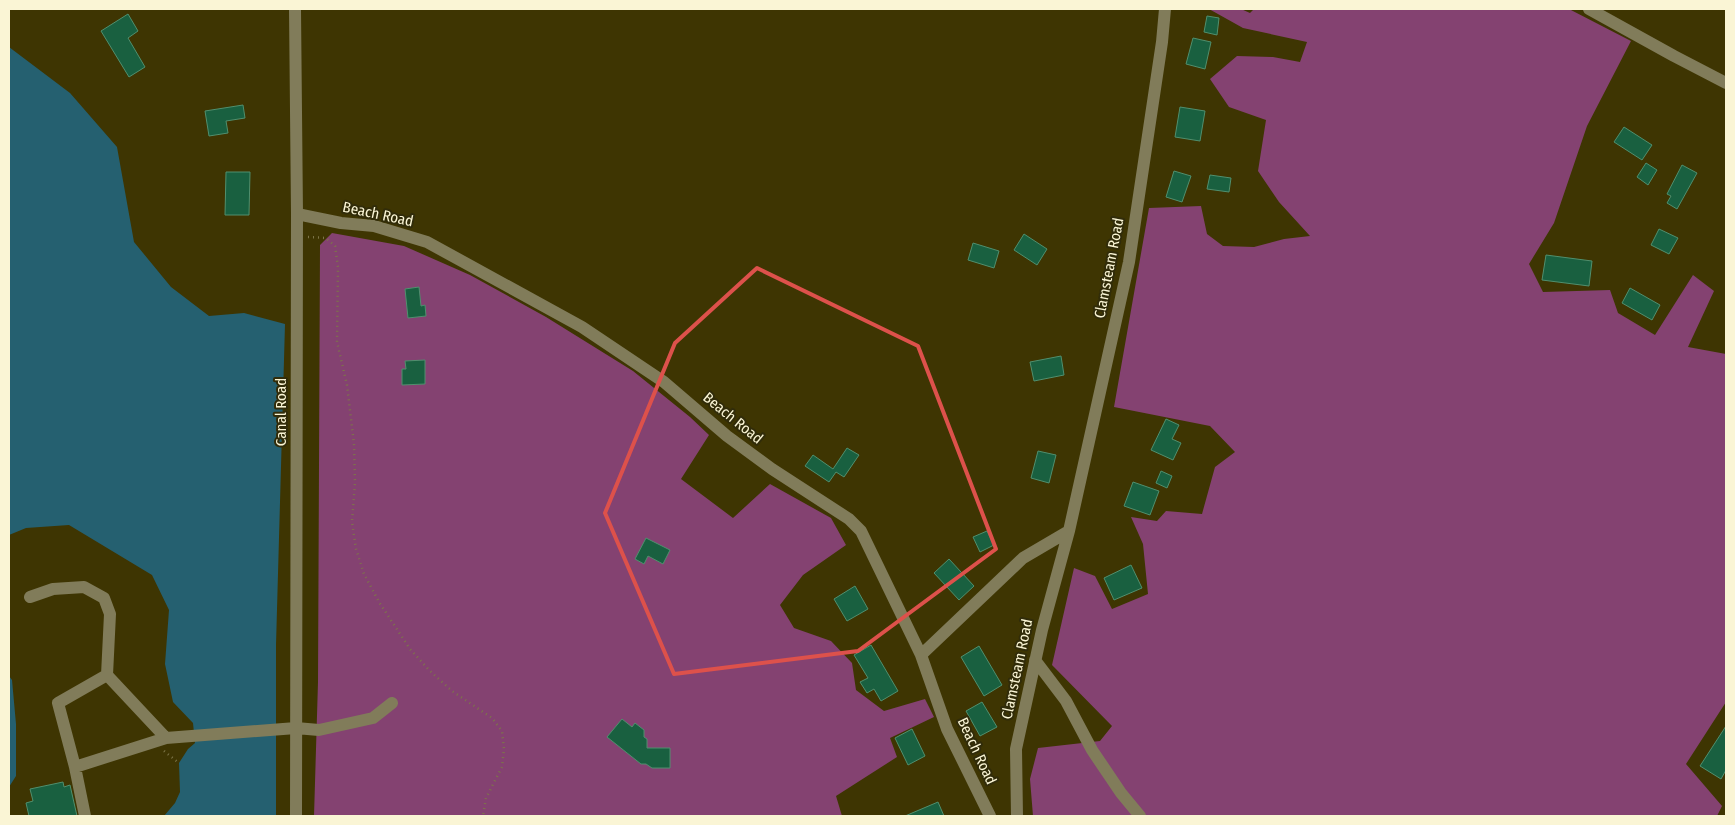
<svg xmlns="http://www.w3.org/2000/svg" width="1735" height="825" font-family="'Fira Sans Condensed',sans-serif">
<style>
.forest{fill:#844271}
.water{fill:#256070}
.building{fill:#196040;stroke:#508f6e}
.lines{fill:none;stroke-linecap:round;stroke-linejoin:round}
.path{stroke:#7d7549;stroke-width:2.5;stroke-dasharray:1 4;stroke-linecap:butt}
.minor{stroke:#817c5a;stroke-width:12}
.marked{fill:none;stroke:#dd514b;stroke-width:4;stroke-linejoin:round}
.labels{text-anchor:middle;stroke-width:4;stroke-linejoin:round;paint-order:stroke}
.street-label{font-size:15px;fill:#faf5d5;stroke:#312c0a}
</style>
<rect width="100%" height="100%" fill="#3e3502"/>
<path class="forest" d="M 1209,9 L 1241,9 L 1250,13 L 1254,9 L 1569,9 L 1631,41 L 1587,126 L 1554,223 L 1529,264 L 1543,292 L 1610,290 L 1618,313 L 1655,335 L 1693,275 L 1714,291 L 1688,347 L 1726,354 L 1726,702 L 1686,764 L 1722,806 L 1717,816 L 1033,816 L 1030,779 L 1038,748 L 1100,741 L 1112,726 L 1052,665 L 1074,568 L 1095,576 L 1112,609 L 1148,594 L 1143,544 L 1131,517 L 1157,521 L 1166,511 L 1202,514 L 1215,467 L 1235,452 L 1210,426 L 1114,407 L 1149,208 L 1201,206 L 1207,234 L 1223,246 L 1254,247 L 1284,239 L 1310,236 L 1279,202 L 1258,171 L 1266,120 L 1229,107 L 1210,79 L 1237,56 L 1273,57 L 1300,62 L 1307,42 L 1243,28 Z
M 332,233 L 404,246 L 470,275 L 546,317 L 633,371 L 690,417 L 709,435 L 681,479 L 733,518 L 770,484 L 831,518 L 846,545 L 803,575 L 780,605 L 794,628 L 831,641 L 852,663 L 856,690 L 884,711 L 925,699 L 934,717 L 890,738 L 897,757 L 836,796 L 842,816 L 314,816 L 318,682 L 320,245 Z"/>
<path class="water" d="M 9,47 L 70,93 L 117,147 L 134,242 L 171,287 L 209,316 L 244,313 L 285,324 L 276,645 L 276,816 L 164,816 L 175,803 L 180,792 L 179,763 L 188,749 L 195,743 L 193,723 L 173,702 L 165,664 L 169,610 L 152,575 L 69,525 L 26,528 L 9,535 Z
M 9,676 L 12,680 L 16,724 L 16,776 L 9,787 Z"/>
<path class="building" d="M 128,14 L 138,31 L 128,38 L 145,67 L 129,77 L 101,31 Z
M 1207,16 L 1219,18 L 1217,35 L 1204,32 Z
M 1193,38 L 1211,42 L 1205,69 L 1186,64 Z
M 243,105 L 245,118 L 226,121 L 228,133 L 209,136 L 205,111 Z
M 1180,107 L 1205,111 L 1200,141 L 1175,137 Z
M 1624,127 L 1652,145 L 1642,160 L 1614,142 Z
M 1646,163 L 1657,170 L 1648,185 L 1637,177 Z
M 1682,165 L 1697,173 L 1677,209 L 1667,203 L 1671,196 L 1667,194 Z
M 1174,171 L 1191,176 L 1182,202 L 1166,197 Z
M 226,172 L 250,172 L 249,215 L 225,215 Z
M 1210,175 L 1231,178 L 1229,192 L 1207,189 Z
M 1659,229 L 1678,238 L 1669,254 L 1651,245 Z
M 1024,234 L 1047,249 L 1037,265 L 1014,250 Z
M 973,243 L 999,251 L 994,268 L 968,260 Z
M 1546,255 L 1592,261 L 1589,286 L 1542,280 Z
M 419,287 L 421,306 L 425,305 L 426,316 L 408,318 L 405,289 Z
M 1630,288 L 1660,305 L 1652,320 L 1622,303 Z
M 1061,356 L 1064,375 L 1034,381 L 1030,362 Z
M 425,360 L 425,384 L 402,385 L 402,369 L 406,369 L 405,361 Z
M 1166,419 L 1179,425 L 1172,439 L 1181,443 L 1173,460 L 1151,450 Z
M 847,448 L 859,455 L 844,477 L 836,472 L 829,482 L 805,466 L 813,455 L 833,469 Z
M 1038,451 L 1056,455 L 1049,483 L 1031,478 Z
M 1161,471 L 1172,476 L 1167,488 L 1156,483 Z
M 1133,482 L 1159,491 L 1150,515 L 1124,506 Z
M 987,531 L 994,545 L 980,552 L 973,537 Z
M 646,538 L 670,550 L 663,564 L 648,556 L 644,564 L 635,559 Z
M 949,559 L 974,586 L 959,600 L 934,573 Z
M 1131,565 L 1142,588 L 1114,600 L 1104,578 Z
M 855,586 L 868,609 L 847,621 L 834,599 Z
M 871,645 L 898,691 L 881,701 L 874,689 L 867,693 L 860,682 L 868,678 L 854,655 Z
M 979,646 L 1002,685 L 984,696 L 961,657 Z
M 982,702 L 997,727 L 980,736 L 966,711 Z
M 622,719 L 632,727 L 635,723 L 644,730 L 644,737 L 647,739 L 647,748 L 670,748 L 670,768 L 652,768 L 646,764 L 641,764 L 607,737 Z
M 1726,726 L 1726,770 L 1721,779 L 1700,766 Z
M 912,729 L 925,756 L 908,765 L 895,738 Z
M 63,782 L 64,787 L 70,785 L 77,816 L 29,816 L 26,803 L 33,801 L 30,789 Z
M 938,802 L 944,816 L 905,816 Z"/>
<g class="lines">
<path class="path" d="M 308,237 L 326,238 L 335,246 L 338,267 L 337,342 L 347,385 L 354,444 L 355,483 L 352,522 L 356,549 L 364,574 L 379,602 L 410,649 L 430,671 L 452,691 L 492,718 L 502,731 L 504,749 L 502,767 L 486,798 L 483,816
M 164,751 L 179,763"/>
<path class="minor" d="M 295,9 L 297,214 L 296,816
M 1589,9 L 1674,56 L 1726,83
M 297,214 L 341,223 L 374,226 L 427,242 L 582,327 L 664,382 L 727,436 L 772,469 L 849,519 L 861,531 L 921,655 L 947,729 L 990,816
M 30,597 L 53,589 L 84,587 L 104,598 L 110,614 L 107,675
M 921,655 L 1023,558 L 1069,531 L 1129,262 L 1162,42 L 1165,9
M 1035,660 L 1066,701 L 1092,750 L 1121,793 L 1140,816
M 166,738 L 107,675 L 58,703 L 75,767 L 166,738 L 296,728 L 319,730 L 373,718 L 392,703
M 75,767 L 85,816
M 1017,816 L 1016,749 L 1042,630 L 1069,531"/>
</g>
<path class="marked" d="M 757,268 L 918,346 L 996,549 L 858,651 L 674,674 L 605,513 L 675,343 Z"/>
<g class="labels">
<g class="street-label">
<text transform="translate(378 214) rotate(12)" y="5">Beach Road</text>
<text transform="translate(1109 268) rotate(-79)" y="5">Clamsteam Road</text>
<text transform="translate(281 412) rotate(-90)" y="5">Canal Road</text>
<text transform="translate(733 418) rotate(39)" y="5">Beach Road</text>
<text transform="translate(1017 669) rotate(-78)" y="5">Clamsteam Road</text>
<text transform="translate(977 751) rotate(65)" y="5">Beach Road</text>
</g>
</g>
<rect width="1735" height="825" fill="none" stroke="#faf5d5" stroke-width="20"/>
</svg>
